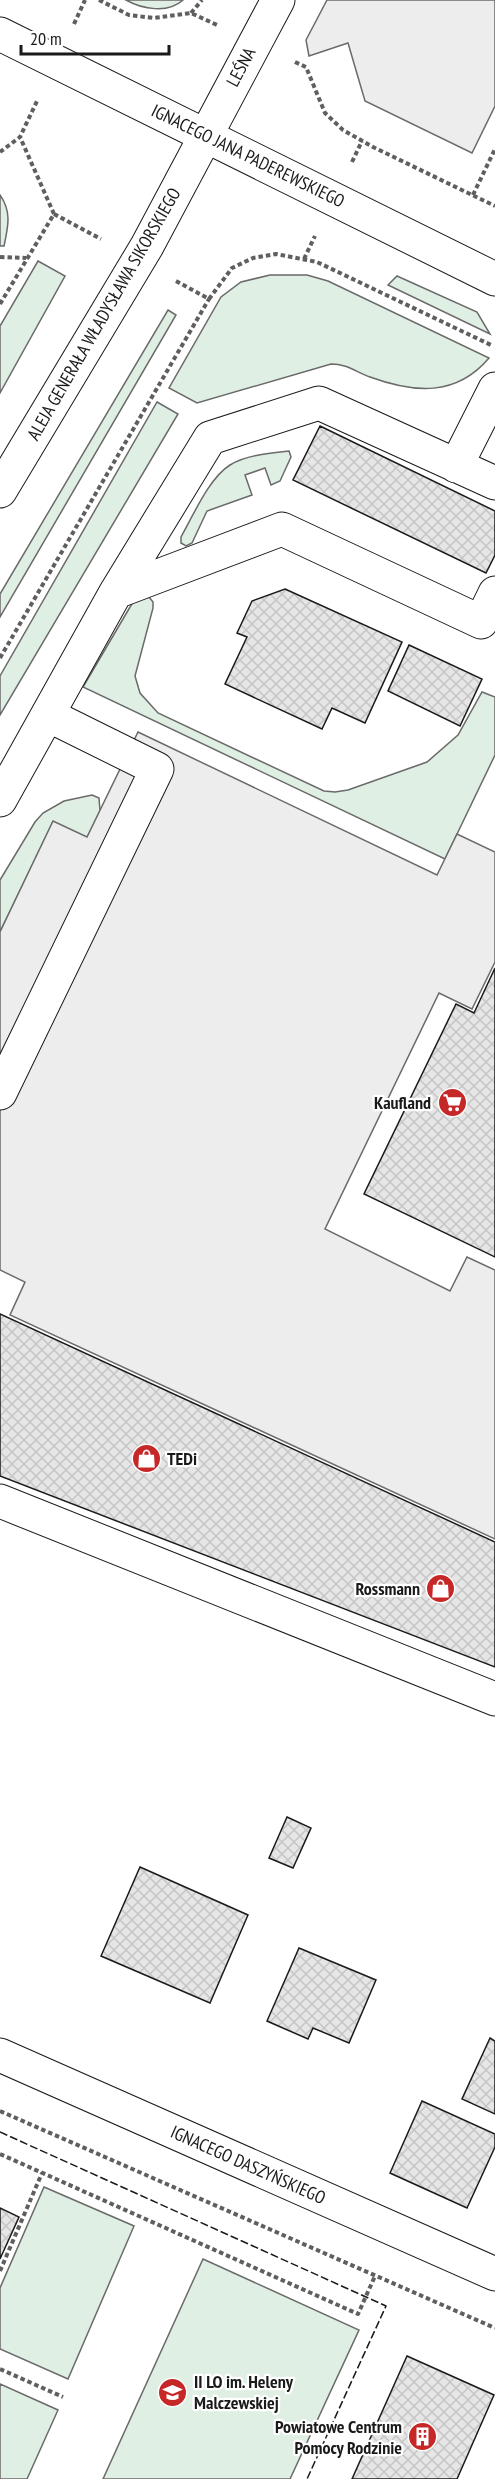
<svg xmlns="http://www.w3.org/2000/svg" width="495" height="2479" font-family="'PT Sans Narrow',sans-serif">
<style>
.grass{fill:#e0efe3;stroke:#6a6a6a;stroke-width:1.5}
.parking{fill:#ededed;stroke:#6a6a6a;stroke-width:1.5}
.building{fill:url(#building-cross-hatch);stroke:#1a1a1a;stroke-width:1.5}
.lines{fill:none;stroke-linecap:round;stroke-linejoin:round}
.minor-casing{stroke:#1a1a1a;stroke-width:35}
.major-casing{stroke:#1a1a1a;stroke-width:35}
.path{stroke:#5f5f5f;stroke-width:4;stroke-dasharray:4.5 3;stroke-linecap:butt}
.minor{stroke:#fff;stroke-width:33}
.major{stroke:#fff;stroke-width:33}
.fence{stroke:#1a1a1a;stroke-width:1.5;stroke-dasharray:8 3;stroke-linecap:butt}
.labels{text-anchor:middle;stroke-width:4.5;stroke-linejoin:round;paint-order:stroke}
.street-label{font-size:18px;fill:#1a1a1a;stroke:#fff}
.poi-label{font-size:18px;font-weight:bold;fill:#1a1a1a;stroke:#fff;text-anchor:end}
</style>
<defs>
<pattern id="building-cross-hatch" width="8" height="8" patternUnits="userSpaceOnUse" patternTransform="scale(1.5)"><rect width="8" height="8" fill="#e6e6e6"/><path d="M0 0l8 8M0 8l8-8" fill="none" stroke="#c5c5c5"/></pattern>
</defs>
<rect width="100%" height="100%" fill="#fff"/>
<path class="grass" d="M 126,0 L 183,0 C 168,14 142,9 126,0 Z
M 0,195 C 12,212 8,227 4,246 L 0,246 Z
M 38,261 L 65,276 L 0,393 L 0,326 Z
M 270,275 L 307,275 L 328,281 L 489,358 C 456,397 414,393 370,377 C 356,372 347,364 331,364 L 197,403 L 169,388 L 221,297 L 241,282 Z
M 397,276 L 477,312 L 490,334 L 388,285 Z
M 168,310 L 176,315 L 0,617 L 0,594 Z
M 157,402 L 178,414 L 0,715 L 0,676 Z
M 289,451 L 291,457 L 280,481 L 271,485 L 265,468 L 245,475 L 252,495 L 207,511 L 192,543 L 186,546 L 181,543 L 181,537 C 193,516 209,478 230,465 C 246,455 271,453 289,451 Z
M 149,597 L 153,602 L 153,608 L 135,676 L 140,693 L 158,713 L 324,791 L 335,792 L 348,790 L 427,762 L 458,735 L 482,692 L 495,697 L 495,755 L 445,859 L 83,687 L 133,602 Z
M 92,795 L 99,798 L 100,811 L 87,838 L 53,822 L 0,932 L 0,880 L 35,822 L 43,813 L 64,801 Z
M 44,2187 L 134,2226 L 68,2379 L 0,2349 L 0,2288 Z
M 203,2259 L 359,2330 L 290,2479 L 103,2479 Z
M 0,2384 L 58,2410 L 27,2479 L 0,2479 Z"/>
<path class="parking" d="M 327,0 L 495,0 L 495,106 L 472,153 L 365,101 L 348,43 L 309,56 L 306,40 Z
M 138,732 L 437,875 L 457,834 L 495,852 L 495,962 L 472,1009 L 439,993 L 325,1229 L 450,1291 L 467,1257 L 495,1270 L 495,1539 L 10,1315 L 25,1282 L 0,1270 L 0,932 L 53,821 L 87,837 Z"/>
<path class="building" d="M 320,426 L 495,511 L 495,555 L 486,573 L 293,480 Z
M 285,589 L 402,642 L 365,723 L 332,708 L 322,729 L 225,684 L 247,637 L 237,633 L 252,601 Z
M 409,645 L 482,679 L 460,726 L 388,691 Z
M 495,968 L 495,1257 L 364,1194 L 456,1004 L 474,1013 Z
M 0,1314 L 495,1542 L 495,1667 L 0,1476 Z
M 287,1817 L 311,1828 L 293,1868 L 269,1858 Z
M 140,1867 L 248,1915 L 210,2003 L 101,1956 Z
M 299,1948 L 376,1980 L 349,2043 L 313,2028 L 308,2039 L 267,2021 Z
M 490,2038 L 495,2041 L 495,2114 L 462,2099 Z
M 422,2101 L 495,2134 L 495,2147 L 467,2208 L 390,2173 Z
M 0,2208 L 19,2217 L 0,2259 Z
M 407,2356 L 494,2395 L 457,2479 L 352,2479 Z"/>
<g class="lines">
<defs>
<path id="minor" d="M 456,466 L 495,389
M 0,491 L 147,246 L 278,0
M 116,592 L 282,529 L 481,622 L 495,593
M 0,800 L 116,592 L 210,438 L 319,403 L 495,483
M 0,1093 L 157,769 L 48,715
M 0,1501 L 495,1699
M 0,2055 L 495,2274"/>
<path id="major" d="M 0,34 L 495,279"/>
</defs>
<use href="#minor" class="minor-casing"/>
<use href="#major" class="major-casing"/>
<path class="path" d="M 99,0 L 129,15 L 154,18 L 191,13 L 217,25
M 191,13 L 202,0
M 74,24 L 85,0
M 295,62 L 306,67 L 325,113 L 343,130 L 373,147 L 495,206
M 0,152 L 20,137 L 37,101
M 352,162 L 362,141
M 473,195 L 495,149
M 54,214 L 101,239
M 0,257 L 26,258
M 304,259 L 315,236
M 176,281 L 209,299 L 232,268 L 253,258 L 276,254 L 317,262 L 491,345
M 0,304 L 54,214 L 20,137
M 0,658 L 209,299
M 0,2111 L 495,2328
M 0,2154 L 358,2314 L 375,2276
M 0,2271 L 42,2173
M 0,2369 L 63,2397"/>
<use href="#minor" class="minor"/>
<use href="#major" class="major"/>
<path class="fence" d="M 0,2132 L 386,2306 L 307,2479"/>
</g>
<defs>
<symbol id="supermarket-disc" viewBox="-11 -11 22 22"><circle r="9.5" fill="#c62828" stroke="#fff"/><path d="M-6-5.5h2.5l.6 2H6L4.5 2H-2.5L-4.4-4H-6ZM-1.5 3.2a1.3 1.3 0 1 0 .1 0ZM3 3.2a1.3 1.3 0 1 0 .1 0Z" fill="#fff"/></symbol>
<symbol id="shop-disc" viewBox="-11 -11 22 22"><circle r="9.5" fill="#c62828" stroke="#fff"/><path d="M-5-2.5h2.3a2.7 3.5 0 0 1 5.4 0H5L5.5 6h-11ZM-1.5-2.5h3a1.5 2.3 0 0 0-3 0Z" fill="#fff"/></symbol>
<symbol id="school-disc" viewBox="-11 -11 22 22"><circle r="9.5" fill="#c62828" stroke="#fff"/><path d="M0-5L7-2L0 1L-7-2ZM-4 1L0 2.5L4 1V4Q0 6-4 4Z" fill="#fff"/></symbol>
<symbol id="building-disc" viewBox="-11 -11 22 22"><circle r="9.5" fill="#c62828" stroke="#fff"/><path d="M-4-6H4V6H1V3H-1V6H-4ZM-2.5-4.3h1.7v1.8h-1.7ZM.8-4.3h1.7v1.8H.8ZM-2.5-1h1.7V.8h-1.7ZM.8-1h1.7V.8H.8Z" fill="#fff"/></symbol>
</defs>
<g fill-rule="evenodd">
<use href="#supermarket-disc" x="436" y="1086" width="33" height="33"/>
<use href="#shop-disc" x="130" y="1442" width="33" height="33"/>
<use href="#shop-disc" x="424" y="1572" width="33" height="33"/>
<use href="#school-disc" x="156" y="2376" width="33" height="33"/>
<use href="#building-disc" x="406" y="2420" width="33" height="33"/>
</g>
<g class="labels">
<g class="street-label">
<text transform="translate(241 67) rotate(-62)" y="6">LEŚNA</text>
<text transform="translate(248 156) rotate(26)" y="6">IGNACEGO JANA PADEREWSKIEGO</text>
<text transform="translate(104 314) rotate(-60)" y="6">ALEJA GENERAŁA WŁADYSŁAWA SIKORSKIEGO</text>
<text transform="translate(248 2165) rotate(24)" y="6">IGNACEGO DASZYŃSKIEGO</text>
</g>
<g class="poi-label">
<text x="431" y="1109">Kaufland</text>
<text x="167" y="1465" text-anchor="start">TEDi</text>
<text x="420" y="1595">Rossmann</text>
<text x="194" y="2388" text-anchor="start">II LO im. Heleny<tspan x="194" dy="21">Malczewskiej</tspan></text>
<text x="402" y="2433">Powiatowe Centrum<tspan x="402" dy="21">Pomocy Rodzinie</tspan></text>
</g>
</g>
<path d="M21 45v9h148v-9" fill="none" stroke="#1a1a1a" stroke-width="3"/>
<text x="30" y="45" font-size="18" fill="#1a1a1a" stroke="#ffffff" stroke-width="4.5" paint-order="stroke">20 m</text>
</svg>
